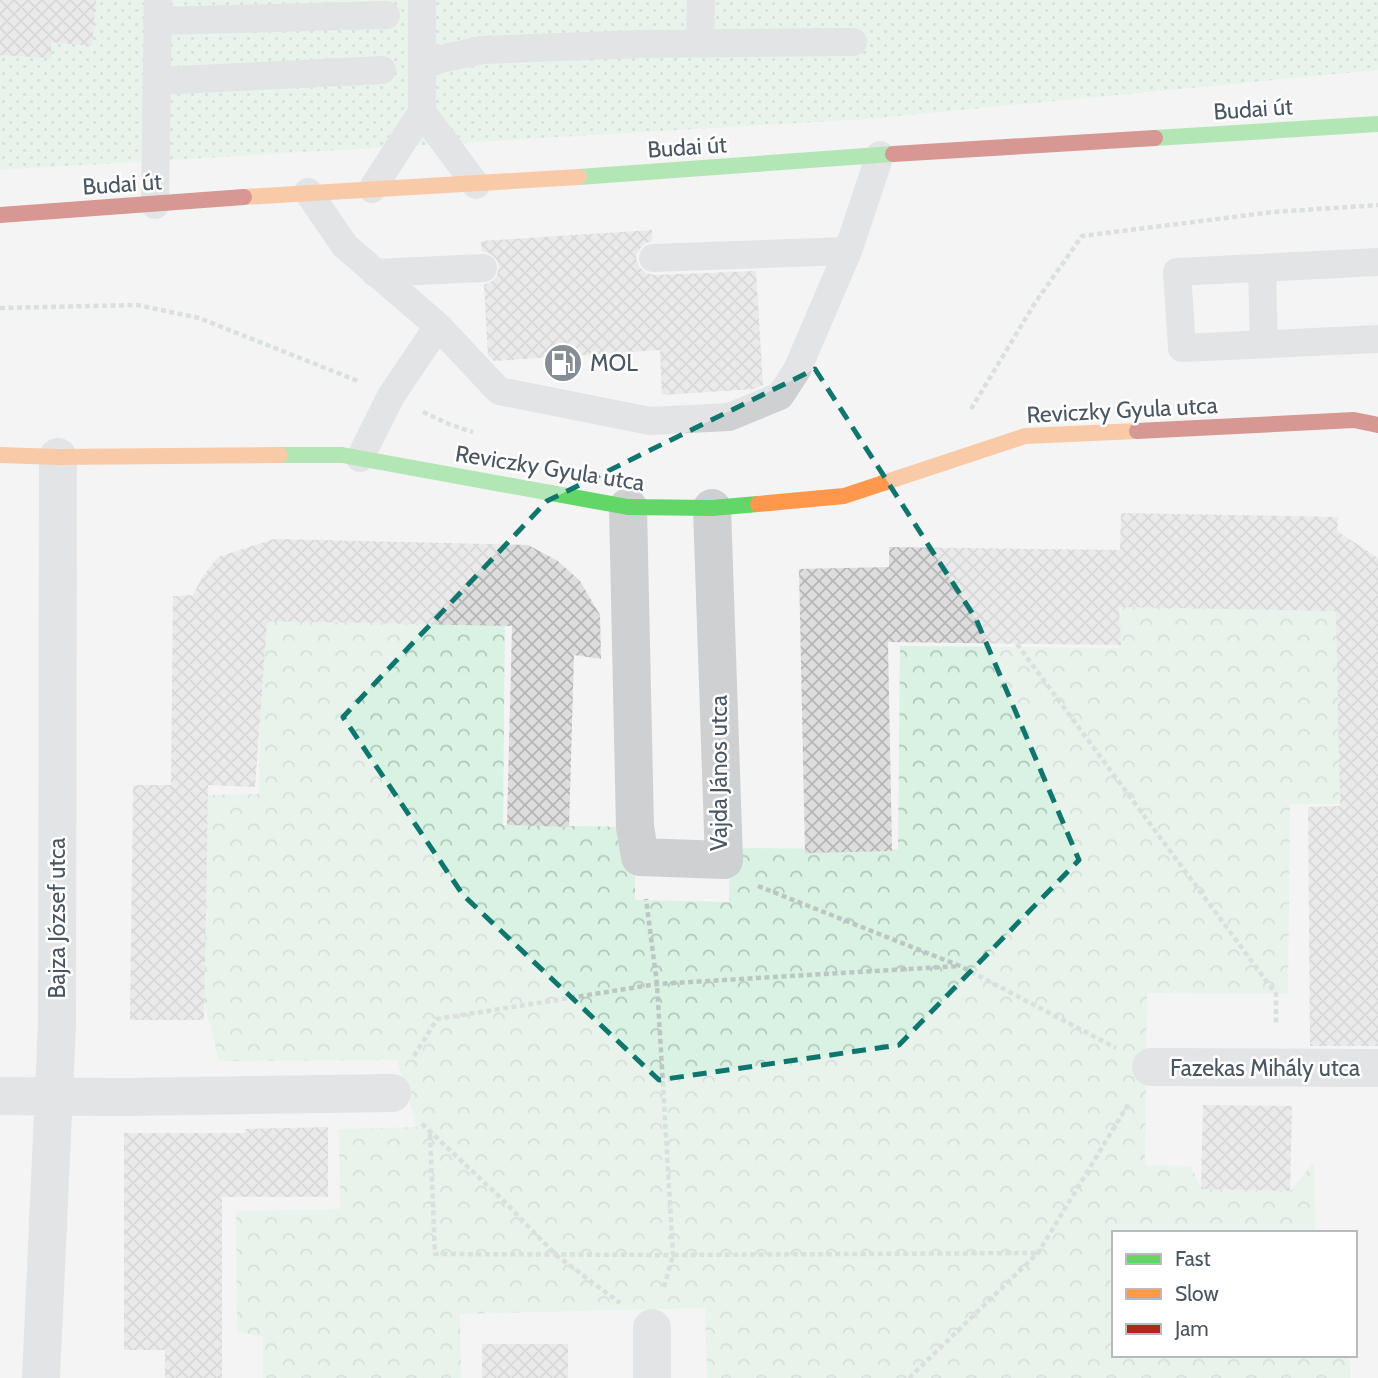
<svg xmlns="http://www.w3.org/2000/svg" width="1378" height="1378" font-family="Cabin,sans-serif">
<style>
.forest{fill:url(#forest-crowns)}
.garden{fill:url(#garden-dots)}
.building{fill:url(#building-cross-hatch)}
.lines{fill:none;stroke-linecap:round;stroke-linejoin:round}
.path{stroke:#bcc7c4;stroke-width:4.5;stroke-dasharray:5 3.5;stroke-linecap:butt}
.lane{stroke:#ced0d2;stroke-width:28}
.street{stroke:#ced0d2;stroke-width:38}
.fast{stroke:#63d668;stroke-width:16}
.slow{stroke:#ff974d;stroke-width:16}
.jam{stroke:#b3261e;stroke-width:16}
.marked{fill:none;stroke:#0f766e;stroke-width:5;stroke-dasharray:14 9;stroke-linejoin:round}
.labels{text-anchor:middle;stroke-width:5;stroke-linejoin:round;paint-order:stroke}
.street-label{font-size:23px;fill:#4a5661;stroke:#fff}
.poi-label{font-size:23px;fill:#4a5661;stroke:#fff;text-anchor:start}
</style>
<defs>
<pattern id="forest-crowns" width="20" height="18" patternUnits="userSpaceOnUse" patternTransform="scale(1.75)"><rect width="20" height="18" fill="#d9f2e3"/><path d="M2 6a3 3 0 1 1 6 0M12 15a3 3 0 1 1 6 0" fill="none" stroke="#b2c7bb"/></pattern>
<pattern id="garden-dots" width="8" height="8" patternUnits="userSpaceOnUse" patternTransform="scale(1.75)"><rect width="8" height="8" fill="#d9f2e3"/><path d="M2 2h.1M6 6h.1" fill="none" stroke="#b2c7bb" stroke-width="1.8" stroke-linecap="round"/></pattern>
<pattern id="building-cross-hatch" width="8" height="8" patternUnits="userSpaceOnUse" patternTransform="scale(1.75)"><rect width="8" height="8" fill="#ddddde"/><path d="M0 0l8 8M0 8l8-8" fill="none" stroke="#b5b6b7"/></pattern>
</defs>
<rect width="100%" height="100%" fill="#f4f4f4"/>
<path class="forest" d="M 1121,602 L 1342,604 L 1339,804 L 1290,804 L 1288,994 L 1147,993 L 1145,1165 L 1191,1166 L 1201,1189 L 1290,1191 L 1314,1162 L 1315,1233 L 1114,1233 L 1114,1355 L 1350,1355 L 1350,1378 L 707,1378 L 705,1308 L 460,1314 L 461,1378 L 263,1378 L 263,1337 L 237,1331 L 236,1211 L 340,1209 L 339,1129 L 417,1127 L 397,1060 L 219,1061 L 204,1002 L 207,795 L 259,794 L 261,615 L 505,617 L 503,825 L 635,827 L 635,900 L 729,902 L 730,848 L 898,849 L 900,646 L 1119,648 Z"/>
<path class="garden" d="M 0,0 L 1378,0 L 1378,70 L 867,119 L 0,170 Z"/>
<path class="building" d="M 0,0 L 96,0 L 92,46 L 51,42 L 51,58 L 0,55 Z
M 652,230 L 652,241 L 644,244 L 638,251 L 636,258 L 639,267 L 646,273 L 654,275 L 756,271 L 763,385 L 754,389 L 662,395 L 660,350 L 494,361 L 488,355 L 484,285 L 491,282 L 497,276 L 499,267 L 497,260 L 491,254 L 482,251 L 481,241 Z
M 1121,513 L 1338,517 L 1337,531 L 1378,558 L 1378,1046 L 1310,1046 L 1308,807 L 1340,806 L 1336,611 L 1119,607 L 1121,645 L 888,642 L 892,851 L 805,853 L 799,569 L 889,567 L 889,547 L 1120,550 Z
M 274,539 L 528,545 L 558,561 L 580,581 L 600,615 L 601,659 L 574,655 L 569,827 L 507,825 L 512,626 L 267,621 L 255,787 L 208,785 L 204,1020 L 130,1020 L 133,785 L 171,785 L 173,596 L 193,595 L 203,576 L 218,557 Z
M 1203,1105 L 1292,1106 L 1290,1191 L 1201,1189 Z
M 328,1127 L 328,1197 L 222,1197 L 222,1378 L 165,1378 L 165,1350 L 124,1350 L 124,1133 L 245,1133 L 245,1129 Z
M 482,1344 L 568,1344 L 568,1378 L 482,1378 Z"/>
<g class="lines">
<path class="path" d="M 0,308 L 137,305 L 199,318 L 358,381
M 971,409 L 1035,303 L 1082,236 L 1273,212 L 1378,205
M 423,412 L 451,425 L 473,432
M 1017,644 L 1276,994 L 1276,1025
M 758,886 L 960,966 L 1116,1048
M 414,1056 L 437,1019 L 657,984 L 960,966
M 422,1124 L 502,1199 L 556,1255 L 620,1303
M 430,1134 L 435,1254 L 673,1255 L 657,984 L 646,899
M 664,1287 L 673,1255 L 1038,1253
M 909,1378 L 1038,1253 L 1129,1103"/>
<path class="lane" d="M 157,21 L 386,15
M 700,43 L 701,0
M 422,63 L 482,50 L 640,44 L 853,42
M 157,81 L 382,70
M 422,112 L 476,185
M 372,189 L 422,112 L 422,0
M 308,192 L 345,246 L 438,326 L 499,391 L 650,421 L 729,417 L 780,396 L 797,370 L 848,251 L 880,155
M 155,205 L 158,0
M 653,258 L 848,251
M 1378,262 L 1177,272 L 1182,348 L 1378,339
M 1262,268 L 1264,344
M 375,273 L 483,268
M 360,458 L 391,396 L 438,326"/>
<path class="street" d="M 628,507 L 635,827 L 640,857 L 724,860 L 712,508
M 1151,1067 L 1378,1068
M 0,1096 L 124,1097 L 392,1093
M 652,1328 L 652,1378
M 41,1378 L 57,1025 L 58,457"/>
<path class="fast" d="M 1155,138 L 1378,124
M 579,177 L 893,154
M 280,455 L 342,455 L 628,507 L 712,508 L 758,504"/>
<path class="slow" d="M 244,197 L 579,177
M 0,455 L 58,457 L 280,455
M 758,504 L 844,496 L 1025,436 L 1137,431"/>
<path class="jam" d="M 893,154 L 1155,138
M 0,215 L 244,197
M 1137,431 L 1354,420 L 1378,425"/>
</g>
<path d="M0 0H1378V1378H0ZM 815,369 L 976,619 L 1079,860 L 899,1045 L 659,1080 L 463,895 L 343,717 L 547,501 Z" fill="#f4f4f4" fill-opacity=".55" fill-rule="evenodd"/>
<path class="marked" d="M 815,369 L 976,619 L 1079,860 L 899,1045 L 659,1080 L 463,895 L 343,717 L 547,501 Z"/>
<defs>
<symbol id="fuel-disc" viewBox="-11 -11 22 22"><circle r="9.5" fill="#868d94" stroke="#fff"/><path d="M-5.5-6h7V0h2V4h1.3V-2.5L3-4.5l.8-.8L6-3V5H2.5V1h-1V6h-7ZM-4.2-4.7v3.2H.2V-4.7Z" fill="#fff"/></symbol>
</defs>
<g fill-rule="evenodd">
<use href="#fuel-disc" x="541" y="341" width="44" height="44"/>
</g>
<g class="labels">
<g class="street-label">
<text transform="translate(1253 109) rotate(-4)" y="8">Budai út</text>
<text transform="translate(687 147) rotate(-4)" y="8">Budai út</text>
<text transform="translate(122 184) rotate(-4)" y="8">Budai út</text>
<text transform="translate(1122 410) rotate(-3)" y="8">Reviczky Gyula utca</text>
<text transform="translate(550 468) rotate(9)" y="8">Reviczky Gyula utca</text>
<text transform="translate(719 773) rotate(-90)" y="8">Vajda János utca</text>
<text transform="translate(57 918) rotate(-90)" y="8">Bajza József utca</text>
<text x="1265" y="1076">Fazekas Mihály utca</text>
</g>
<g class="poi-label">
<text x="590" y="371">MOL</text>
</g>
</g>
<rect x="1112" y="1231" width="245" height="126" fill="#ffffff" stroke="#b7bbc0" stroke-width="2"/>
<rect x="1126" y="1254" width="35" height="10" fill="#63d668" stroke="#b7bbc0" stroke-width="2"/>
<text x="1175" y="1266" font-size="21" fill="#4a5661">Fast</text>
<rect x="1126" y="1289" width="35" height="10" fill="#ff974d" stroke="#b7bbc0" stroke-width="2"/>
<text x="1175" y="1301" font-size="21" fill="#4a5661">Slow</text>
<rect x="1126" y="1324" width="35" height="10" fill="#b3261e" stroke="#b7bbc0" stroke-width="2"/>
<text x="1175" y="1336" font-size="21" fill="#4a5661">Jam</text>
</svg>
